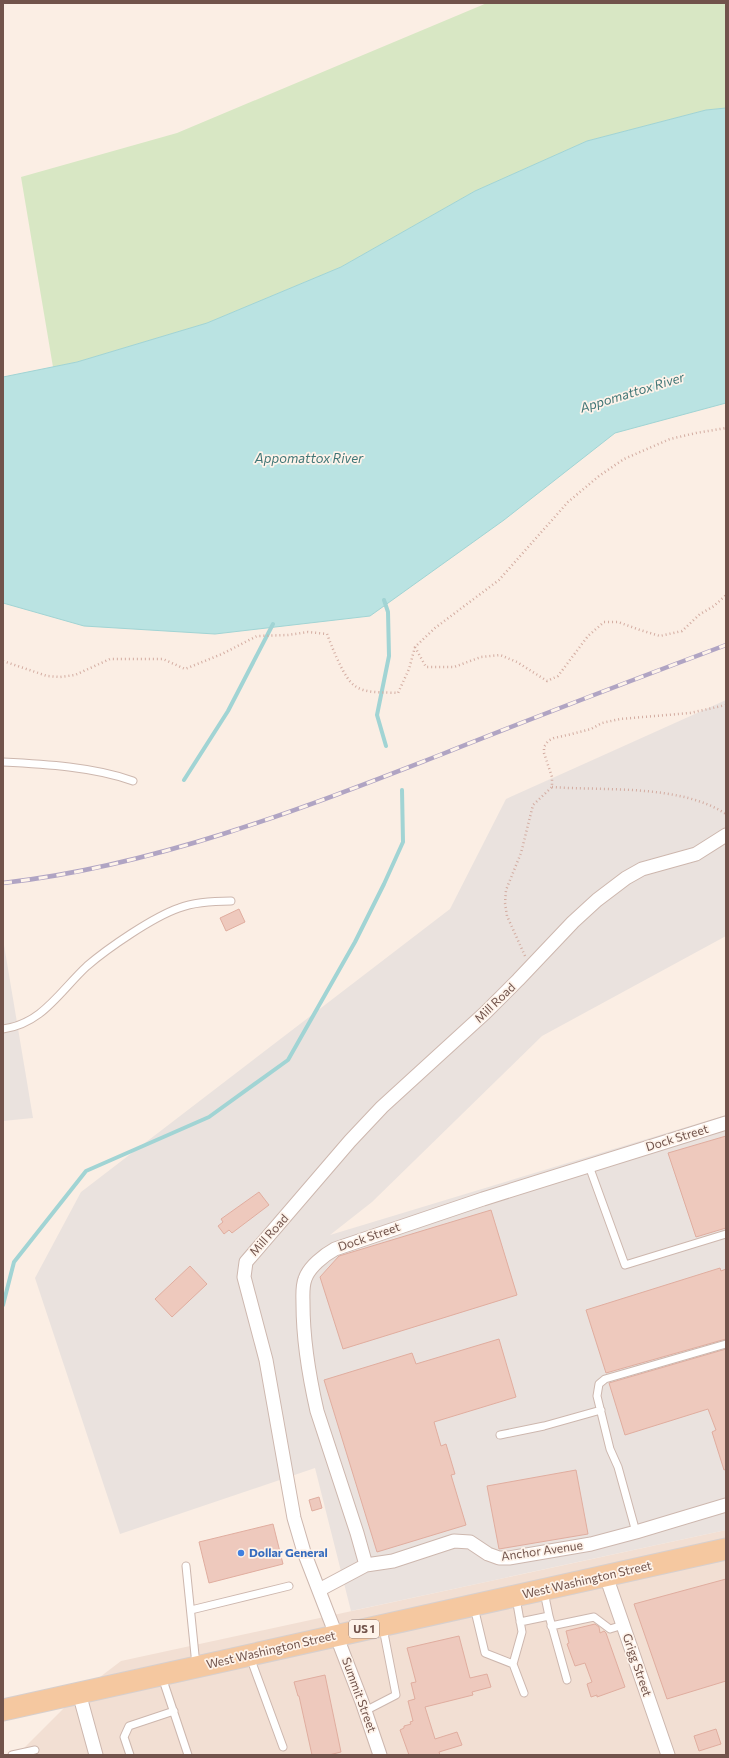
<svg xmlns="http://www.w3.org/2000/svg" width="729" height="1758" font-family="Commissioner,sans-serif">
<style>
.residential{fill:#f2dfd3}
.industrial{fill:#eae2de}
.green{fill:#d8e7c4}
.water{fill:#bae3e2;stroke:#a1d4d4}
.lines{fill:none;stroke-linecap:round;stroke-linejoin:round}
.stream{stroke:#a1d4d4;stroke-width:4}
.building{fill:#eec9bd;stroke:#e0ad9f}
.service-casing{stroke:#cdb7ae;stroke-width:9}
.minor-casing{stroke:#cdb7ae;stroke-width:15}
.primary-casing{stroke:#d7cfcd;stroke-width:23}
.path{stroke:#d3aca1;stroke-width:2.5;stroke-dasharray:1 3;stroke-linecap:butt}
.service{stroke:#fff;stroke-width:7}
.minor{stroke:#fff;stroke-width:13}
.primary{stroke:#f5c8a0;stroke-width:21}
.rail-casing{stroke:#b0a4c3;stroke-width:4.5}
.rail{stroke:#fef3ea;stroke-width:3;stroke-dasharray:9;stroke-linecap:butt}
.shop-dot{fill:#3f7fe0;stroke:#fef3ea;stroke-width:1.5}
.labels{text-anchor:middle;stroke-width:3.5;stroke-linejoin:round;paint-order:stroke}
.shield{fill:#fef3ea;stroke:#9b837b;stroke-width:1}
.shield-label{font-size:11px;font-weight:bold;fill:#71534b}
.street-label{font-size:12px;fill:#71534b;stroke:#fef3ea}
.shop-label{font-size:12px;font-weight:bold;fill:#366cbe;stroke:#fef3ea;text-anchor:start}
.water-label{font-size:13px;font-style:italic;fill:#407676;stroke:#fef3ea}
</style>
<rect width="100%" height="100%" fill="#fbeee4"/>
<path class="residential" d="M 726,1530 L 726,1755 L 17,1755 L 79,1693 L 121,1661 Z"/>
<path class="industrial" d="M 726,700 L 726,936 L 542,1036 L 372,1202 L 330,1235 L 726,1115 L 726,1530 L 351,1611 L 315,1468 L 120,1534 L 35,1278 L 81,1192 L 450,909 L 506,799 Z
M 3,939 L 33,1118 L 3,1121 Z"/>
<path class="green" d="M 487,3 L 726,3 L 726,108 L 706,110 L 587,141 L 475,191 L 341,267 L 207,323 L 77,362 L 53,367 L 21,177 L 177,133 Z"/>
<path class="water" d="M 726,108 L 726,403 L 615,433 L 504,520 L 370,616 L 215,634 L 84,626 L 3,603 L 3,377 L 77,362 L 207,323 L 341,267 L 475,191 L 587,141 L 706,110 Z"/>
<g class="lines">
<path class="stream" d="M 384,600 L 388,612 L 389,656 L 377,715 L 386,746
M 184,780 L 228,711 L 273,624
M 3,1305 L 14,1262 L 86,1171 L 209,1117 L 288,1060 L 355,942 L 384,884 L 403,842 L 402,790"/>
</g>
<path class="building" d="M 239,909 L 245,922 L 226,931 L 220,918 Z
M 726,1136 L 726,1228 L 696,1237 L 668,1153 Z
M 259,1192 L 269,1205 L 232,1233 L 229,1230 L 224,1234 L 218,1226 L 223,1222 L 221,1219 Z
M 491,1210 L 517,1295 L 343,1349 L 320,1277 L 339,1256 Z
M 190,1266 L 207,1284 L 172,1317 L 155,1299 Z
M 720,1268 L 721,1271 L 726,1269 L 726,1339 L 606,1373 L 586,1310 Z
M 499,1339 L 516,1397 L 434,1422 L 441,1446 L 446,1444 L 455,1474 L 451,1475 L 466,1525 L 377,1552 L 324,1380 L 412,1353 L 416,1364 Z
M 726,1349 L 726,1469 L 724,1470 L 712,1432 L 716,1430 L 708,1409 L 625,1435 L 609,1383 Z
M 576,1470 L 588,1534 L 499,1549 L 487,1486 Z
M 319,1497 L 322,1508 L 312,1511 L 309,1500 Z
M 273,1524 L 283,1564 L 209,1583 L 199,1542 Z
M 726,1579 L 726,1681 L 667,1699 L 634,1604 Z
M 595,1624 L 599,1627 L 600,1633 L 604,1631 L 606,1633 L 625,1687 L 597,1697 L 597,1695 L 591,1697 L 587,1684 L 592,1682 L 585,1663 L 575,1666 L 567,1644 L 569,1643 L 566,1631 Z
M 459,1636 L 470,1678 L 487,1674 L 491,1687 L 472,1692 L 473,1695 L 425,1707 L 435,1739 L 457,1732 L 462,1745 L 439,1752 L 440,1755 L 409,1755 L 400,1730 L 404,1728 L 404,1726 L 411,1724 L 410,1722 L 413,1721 L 408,1701 L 415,1699 L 411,1683 L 416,1682 L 407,1648 Z
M 325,1675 L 341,1752 L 329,1755 L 312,1755 L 299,1696 L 298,1696 L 294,1682 Z
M 716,1729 L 721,1744 L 699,1751 L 694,1736 Z"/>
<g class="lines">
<defs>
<path id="service" d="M 3,762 C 44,764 95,767 133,781
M 3,1029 C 42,1024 60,991 87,966 C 108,948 153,917 179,908 C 195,902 214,901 231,901
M 589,1166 L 625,1265 L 726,1234
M 500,1435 L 544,1426 L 601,1410
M 636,1532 L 618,1467 L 610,1449 L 597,1396 L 599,1384 L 605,1379 L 726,1344
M 186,1566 L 196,1665
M 474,1607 L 485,1653 L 513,1664 L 524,1693
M 191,1610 L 289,1586
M 549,1616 L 567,1680
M 520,1622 L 549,1616 L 544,1592
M 551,1626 L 594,1617 L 610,1629 L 623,1625
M 250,1657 L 283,1747
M 513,1664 L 522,1632 L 516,1598
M 162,1677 L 188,1755
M 365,1711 L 396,1695 L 383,1628
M 12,1755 L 35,1750
M 130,1755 L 124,1737 L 129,1726 L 174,1711"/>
<path id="minor" d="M 366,1565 L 357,1533 L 317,1411 C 309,1376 303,1340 303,1304 C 303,1295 302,1287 305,1279 C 309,1267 324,1255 335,1249 L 483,1199 L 726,1123
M 606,1576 L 668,1755
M 319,1590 L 366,1565 L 393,1561 L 454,1541 L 470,1542 L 488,1554 L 499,1558 L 509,1558 L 591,1544 L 636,1532 L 726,1505
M 79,1693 L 96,1755
M 380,1755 L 362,1702 L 304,1552 L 294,1518 L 266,1360 L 244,1277 L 246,1262 L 350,1141 L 382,1107 L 485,1013 L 518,980 L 573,922 L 597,900 L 626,878 L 642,869 L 696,854 L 726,835"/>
<path id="primary" d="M 3,1710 L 726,1549"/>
</defs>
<use href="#service" class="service-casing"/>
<use href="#minor" class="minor-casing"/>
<use href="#primary" class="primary-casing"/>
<path class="path" d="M 415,647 L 426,667 L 454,667 L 481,657 L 500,655 L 517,662 L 547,681 L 558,676 L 588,636 L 604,622 L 618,622 L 640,630 L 660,636 L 682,631 L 700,614 L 714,606 L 726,595
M 3,661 L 47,676 L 60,677 L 75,675 L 110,659 L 163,659 L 185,669 L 222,654 L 257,636 L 288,635 L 308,632 L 327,634 C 332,647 344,679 355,686 C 366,694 385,692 398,693 L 409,669 L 415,647 L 435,628 L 499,580 L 568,502 L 599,476 L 624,459 L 670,439 L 696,433 L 726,428
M 552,787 C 606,791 680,784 726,814
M 525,956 L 507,916 L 505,903 L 506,890 L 521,853 L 533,805 L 552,787 L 552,777 L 544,753 L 544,747 L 548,741 L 554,738 L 572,734 L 591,729 L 602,723 L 620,719 L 690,713 L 726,705"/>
<use href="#service" class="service"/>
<use href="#minor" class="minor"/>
<use href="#primary" class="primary"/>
<defs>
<path id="rail" d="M 3,883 C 154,866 299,810 440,755 C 535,717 630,681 726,645"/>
</defs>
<use href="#rail" class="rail-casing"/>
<use href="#rail" class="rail"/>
</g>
<circle class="shop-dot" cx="241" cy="1553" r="4"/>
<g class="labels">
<rect class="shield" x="349" y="1620" width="30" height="18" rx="3"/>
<g class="shield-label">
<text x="364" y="1633">US 1</text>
</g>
<g class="street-label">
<text transform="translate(495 1003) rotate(-44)" y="4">Mill Road</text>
<text transform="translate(677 1138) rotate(-17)" y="4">Dock Street</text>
<text transform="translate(269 1235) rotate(-48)" y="4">Mill Road</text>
<text transform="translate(369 1237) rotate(-19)" y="4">Dock Street</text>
<text transform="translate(542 1551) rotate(-8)" y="4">Anchor Avenue</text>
<text transform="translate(587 1580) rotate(-13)" y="4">West Washington Street</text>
<text transform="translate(271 1650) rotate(-13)" y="4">West Washington Street</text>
<text transform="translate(637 1665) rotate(71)" y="4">Grigg Street</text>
<text transform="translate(359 1695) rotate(70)" y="4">Summit Street</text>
</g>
<g class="shop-label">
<text x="249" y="1557">Dollar General</text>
</g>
<g class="water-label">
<text transform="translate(632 392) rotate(-17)" y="5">Appomattox River</text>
<text x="309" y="463">Appomattox River</text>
</g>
</g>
<rect width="729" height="1758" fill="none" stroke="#71534b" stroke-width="8"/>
</svg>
